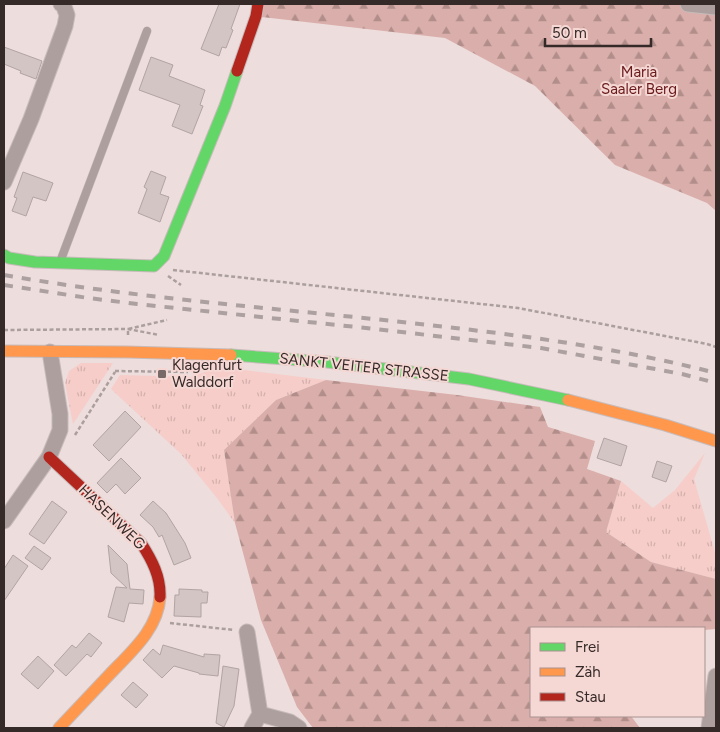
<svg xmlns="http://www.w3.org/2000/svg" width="720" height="732" font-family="Figtree,sans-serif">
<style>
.grass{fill:url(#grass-tufts)}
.forest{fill:url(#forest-firs)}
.building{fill:#d2c5c4;stroke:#b1a4a3}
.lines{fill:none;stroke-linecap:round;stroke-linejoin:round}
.lane-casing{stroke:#c7bbba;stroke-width:9}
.street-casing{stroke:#c7bbba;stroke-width:17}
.fast-casing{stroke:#c7bbba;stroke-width:13}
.slow-casing{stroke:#c7bbba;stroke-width:13}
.jam-casing{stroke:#c7bbba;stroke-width:13}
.path{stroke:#ab9f9e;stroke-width:2.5;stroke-dasharray:4 2.5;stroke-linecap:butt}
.lane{stroke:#ac9f9e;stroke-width:8}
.street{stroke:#ac9f9e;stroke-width:15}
.fast{stroke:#63d668;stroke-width:11}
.slow{stroke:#ff974d;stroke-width:11}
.jam{stroke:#b3261e;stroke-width:11}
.rail{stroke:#aca1a0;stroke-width:4;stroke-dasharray:9 9;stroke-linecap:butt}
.poi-dot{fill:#766968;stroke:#f5d7d4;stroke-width:2}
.labels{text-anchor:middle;stroke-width:4;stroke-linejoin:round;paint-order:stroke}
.park-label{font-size:15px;fill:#691a1b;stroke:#f5d7d4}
.poi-label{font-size:15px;fill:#362a29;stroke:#f5d7d4;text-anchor:start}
.street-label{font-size:15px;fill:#362a29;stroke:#f5d7d4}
</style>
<defs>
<pattern id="grass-tufts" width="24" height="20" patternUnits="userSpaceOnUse" patternTransform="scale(1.25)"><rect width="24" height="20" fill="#f6cdc9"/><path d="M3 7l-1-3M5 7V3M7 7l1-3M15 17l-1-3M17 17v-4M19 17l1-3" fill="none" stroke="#d4b0ad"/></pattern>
<pattern id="forest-firs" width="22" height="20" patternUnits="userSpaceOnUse" patternTransform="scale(1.25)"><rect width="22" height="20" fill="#daaeab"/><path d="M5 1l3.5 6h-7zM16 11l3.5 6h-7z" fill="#b28e8b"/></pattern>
</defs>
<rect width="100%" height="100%" fill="#eddddc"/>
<path class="grass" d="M 81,363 L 113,363 L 73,424 L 65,383 L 69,371 Z
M 219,367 L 326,380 L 276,400 L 224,450 L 235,523 L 217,498 L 181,454 L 111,389 L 120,375 L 191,377 Z
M 705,453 L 694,479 L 716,556 L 716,579 L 651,562 L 606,532 L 621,481 L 653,508 L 675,490 Z"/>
<path class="forest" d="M 250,4 L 716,4 L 716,211 L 707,203 L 615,165 L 535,86 L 445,38 L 262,17 Z
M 326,380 L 457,395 L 540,407 L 548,427 L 595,441 L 587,469 L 621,481 L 606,532 L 651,562 L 716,579 L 716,629 L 704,630 L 704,628 L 531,628 L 531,716 L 631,716 L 640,728 L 313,728 L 297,707 L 261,620 L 235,523 L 224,450 L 276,400 Z"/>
<path class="building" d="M 219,4 L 240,4 L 231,29 L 233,30 L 226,48 L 222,47 L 219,56 L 201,49 Z
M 4,47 L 42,61 L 36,79 L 20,73 L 21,71 L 4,64 Z
M 151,57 L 173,65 L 169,76 L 205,90 L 200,105 L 203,106 L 192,134 L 172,126 L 180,105 L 139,90 Z
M 151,171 L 166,177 L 160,194 L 169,197 L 160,222 L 138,213 L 147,189 L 144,187 Z
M 23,172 L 53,183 L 46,201 L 33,197 L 26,216 L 12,211 L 17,198 L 14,197 Z
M 125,411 L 141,427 L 109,461 L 93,445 Z
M 604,438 L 627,446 L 621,466 L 597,458 Z
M 121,458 L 141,478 L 125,494 L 116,484 L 107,493 L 97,483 Z
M 657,461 L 672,466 L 666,482 L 652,477 Z
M 52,501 L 67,512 L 44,544 L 29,534 Z
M 153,501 L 166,513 L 185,543 L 191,558 L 174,565 L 162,535 L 159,537 L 153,527 L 140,515 Z
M 108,545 L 127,564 L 130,589 L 144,590 L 143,604 L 129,603 L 124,622 L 108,617 L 116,587 L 127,588 L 111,573 Z
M 34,546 L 51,558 L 42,570 L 25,558 Z
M 13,555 L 28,566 L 4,601 L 4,569 Z
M 179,589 L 202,590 L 202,592 L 208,592 L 207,603 L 201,603 L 201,617 L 174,616 L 175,595 L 179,595 Z
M 89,633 L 102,643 L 91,657 L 87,654 L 66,676 L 54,665 L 72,645 L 76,648 Z
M 163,645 L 204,657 L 204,654 L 220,655 L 218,676 L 199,674 L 199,673 L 174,666 L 162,678 L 143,660 L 153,649 L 160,655 Z
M 38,656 L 54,671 L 38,689 L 21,674 Z
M 223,666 L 239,669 L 234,706 L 224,727 L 216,723 Z
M 133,682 L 148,695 L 136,708 L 121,695 Z"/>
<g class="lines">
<defs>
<path id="lane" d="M 60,262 L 147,31"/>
<path id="street" d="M 688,4 L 716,7
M 4,182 L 31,119 L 65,26 L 67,15 L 63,4 L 61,4
M 4,521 L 49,457 L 60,430 L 60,414 L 50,352
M 247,632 L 260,714 L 252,728
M 260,714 L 290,722 L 299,728
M 709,728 L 716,676"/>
<path id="fast" d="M 4,255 L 9,258 L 35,262 L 154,266 L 164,256 L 225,106 L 237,71
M 231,355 L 327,362 L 469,379 L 568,400"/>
<path id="slow" d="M 4,351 L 127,352 L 231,355
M 568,400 L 665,425 L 716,441
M 59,728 C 76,710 93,692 110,674 C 131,652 158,629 160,597"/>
<path id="jam" d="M 237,71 L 256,16 L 258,4
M 49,457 L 141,543 C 152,560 161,577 160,597"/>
</defs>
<use href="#lane" class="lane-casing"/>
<use href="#street" class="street-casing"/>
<use href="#fast" class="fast-casing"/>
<use href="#slow" class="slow-casing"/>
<use href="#jam" class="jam-casing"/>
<path class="path" d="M 173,270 L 518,308 L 707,344 L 716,347
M 168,276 L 181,285
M 4,330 L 128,329 L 159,335
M 128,335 L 128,329 L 167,320
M 115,371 L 188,372
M 75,435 L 115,372
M 170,623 L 234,630"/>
<use href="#lane" class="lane"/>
<use href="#street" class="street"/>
<use href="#fast" class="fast"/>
<use href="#slow" class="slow"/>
<use href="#jam" class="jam"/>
<path class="rail" d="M 4,275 C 153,301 305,310 455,328 C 543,338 631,351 716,373
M 4,285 L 88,298 L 137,304 L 366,328 L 541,348 L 682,374 L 716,383"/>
</g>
<rect class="poi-dot" x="157" y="369" width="10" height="10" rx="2.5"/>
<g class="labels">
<g class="park-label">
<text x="639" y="77">Maria<tspan x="639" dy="17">Saaler Berg</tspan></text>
</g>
<g class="poi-label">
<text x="172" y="370">Klagenfurt<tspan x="172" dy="17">Walddorf</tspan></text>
</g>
<g class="street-label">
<text transform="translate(364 367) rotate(6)" y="5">SANKT VEITER STRASSE</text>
<text transform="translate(112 517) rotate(44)" y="5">HASENWEG</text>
</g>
</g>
<rect width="720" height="732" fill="none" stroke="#362a29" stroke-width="10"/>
<rect x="530" y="627" width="175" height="90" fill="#f5d7d4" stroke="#a99290"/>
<rect x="540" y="643" width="25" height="8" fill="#63d668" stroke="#a99290"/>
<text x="575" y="652" font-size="15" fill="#362a29">Frei</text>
<rect x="540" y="668" width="25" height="8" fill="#ff974d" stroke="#a99290"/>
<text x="575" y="677" font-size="15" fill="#362a29">Zäh</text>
<rect x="540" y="693" width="25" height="8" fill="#b3261e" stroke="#a99290"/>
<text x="575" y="702" font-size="15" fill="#362a29">Stau</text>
<path d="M545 38v8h106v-8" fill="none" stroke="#362a29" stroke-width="2.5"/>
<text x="552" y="38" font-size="15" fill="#362a29" stroke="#f5d7d4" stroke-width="4" paint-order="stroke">50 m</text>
</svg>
